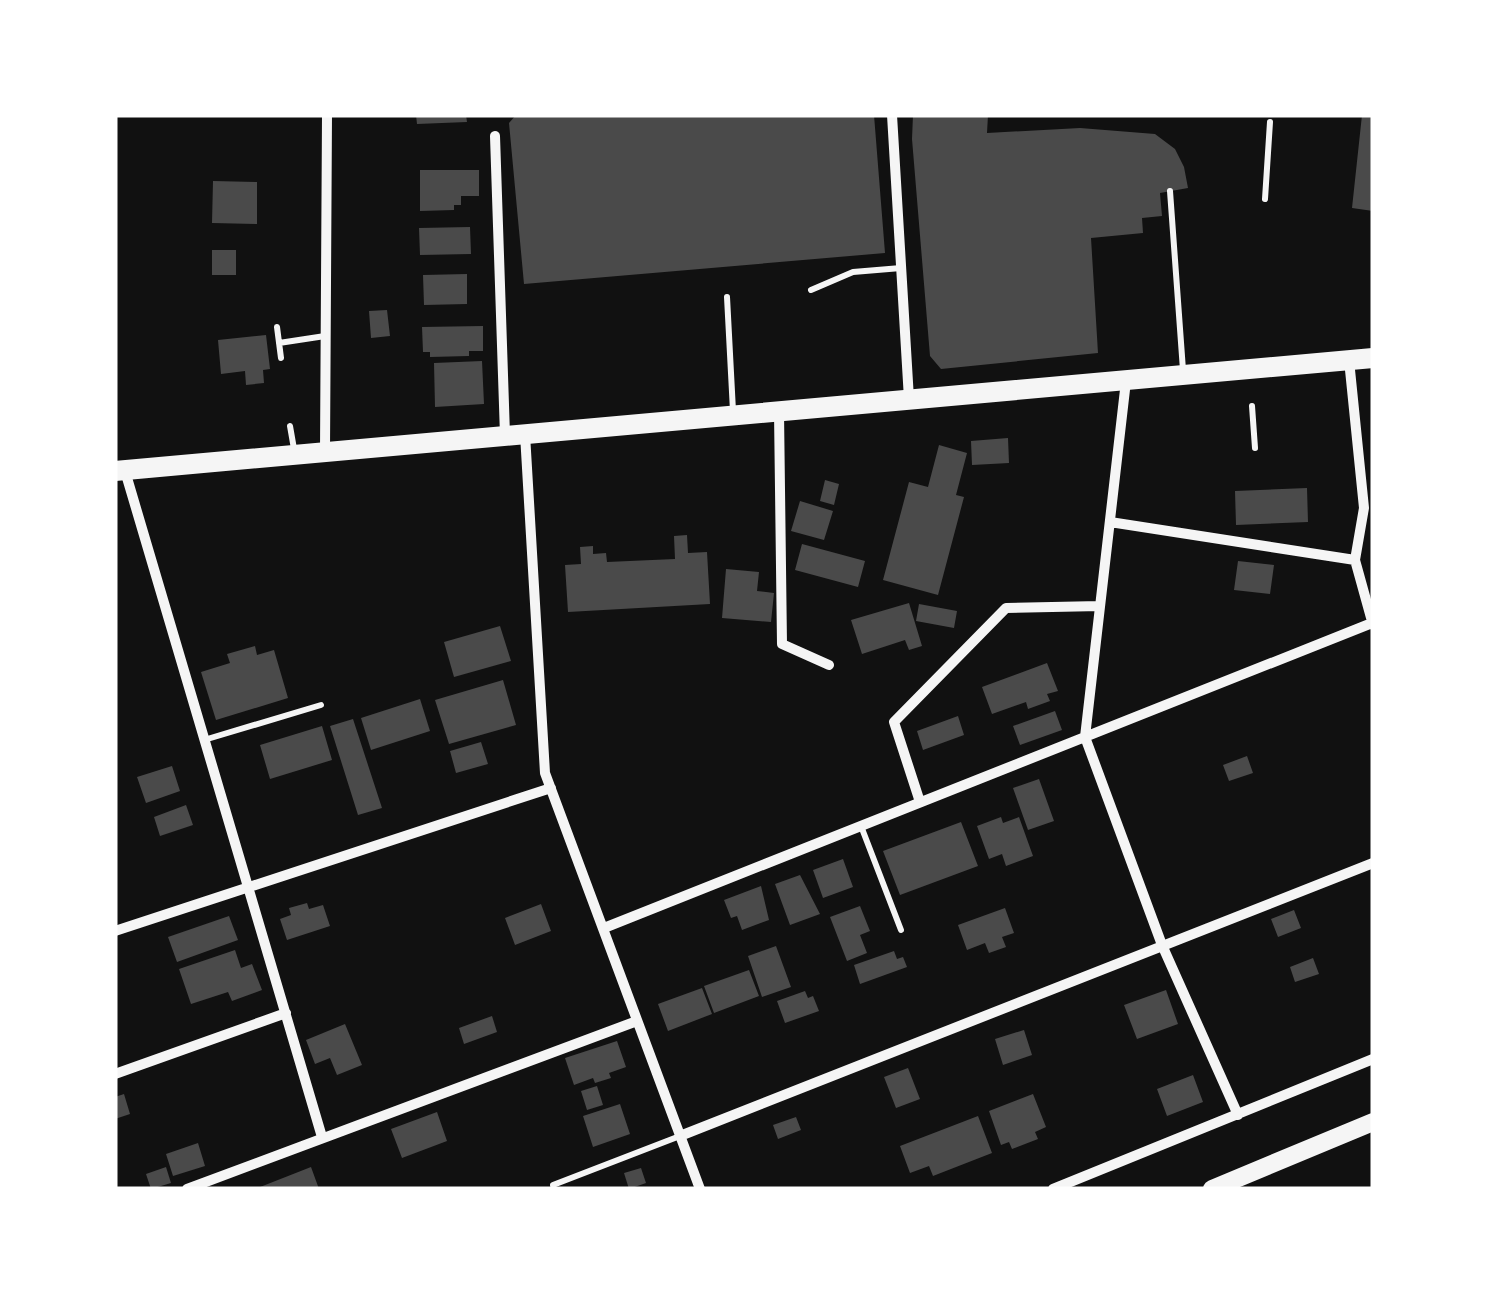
<svg xmlns="http://www.w3.org/2000/svg" width="1488" height="1304" font-family="'Exo 2',sans-serif">
<style>
.building{fill:#4a4a4a}
.lines{fill:none;stroke-linecap:round;stroke-linejoin:round}
.service{stroke:#f5f5f5;stroke-width:6}
.minor{stroke:#f5f5f5;stroke-width:10}
.secondary{stroke:#f5f5f5;stroke-width:18}
.trunk{stroke:#f5f5f5;stroke-width:20}
</style>
<rect width="100%" height="100%" fill="#111"/>
<path class="building" d="M 416,115 L 466,115 L 467,122 L 417,124 Z
M 516,115 L 874,115 L 885,253 L 524,284 L 509,123 Z
M 913,115 L 988,115 L 987,133 L 1080,128 L 1155,134 L 1175,149 L 1184,167 L 1188,188 L 1160,193 L 1162,216 L 1142,218 L 1143,233 L 1091,238 L 1098,353 L 941,369 L 930,356 L 912,139 Z
M 1362,115 L 1373,115 L 1373,211 L 1352,208 Z
M 420,170 L 479,170 L 479,196 L 461,196 L 461,205 L 454,205 L 454,210 L 420,211 Z
M 213,181 L 257,182 L 257,224 L 212,223 Z
M 470,227 L 471,254 L 420,255 L 419,228 Z
M 212,250 L 236,250 L 236,275 L 212,275 Z
M 467,274 L 467,304 L 424,305 L 423,275 Z
M 387,310 L 390,336 L 371,338 L 369,311 Z
M 483,326 L 483,351 L 469,351 L 469,356 L 430,357 L 430,352 L 423,352 L 422,327 Z
M 266,335 L 270,369 L 263,370 L 264,383 L 246,385 L 245,371 L 221,374 L 218,340 Z
M 482,361 L 484,404 L 435,407 L 434,363 Z
M 1008,438 L 1009,463 L 972,465 L 971,441 Z
M 939,445 L 967,453 L 956,495 L 964,497 L 938,595 L 883,580 L 909,482 L 928,487 Z
M 825,480 L 839,484 L 834,505 L 820,501 Z
M 1307,488 L 1308,522 L 1236,525 L 1235,491 Z
M 800,501 L 833,511 L 824,540 L 791,531 Z
M 687,535 L 688,553 L 707,552 L 710,604 L 568,612 L 565,565 L 581,564 L 580,547 L 593,546 L 593,554 L 606,553 L 607,562 L 675,559 L 674,536 Z
M 802,544 L 865,561 L 858,587 L 795,570 Z
M 1238,561 L 1274,565 L 1270,594 L 1234,590 Z
M 726,569 L 759,572 L 757,591 L 774,593 L 771,622 L 722,618 Z
M 909,603 L 922,646 L 909,650 L 905,640 L 862,654 L 851,620 Z
M 919,604 L 957,611 L 954,628 L 916,621 Z
M 500,626 L 511,661 L 454,677 L 444,642 Z
M 255,646 L 257,655 L 274,650 L 288,698 L 216,720 L 201,672 L 230,663 L 227,654 Z
M 1047,663 L 1058,691 L 1047,694 L 1050,701 L 1028,709 L 1026,702 L 992,714 L 982,687 Z
M 503,680 L 516,725 L 449,744 L 435,700 Z
M 420,699 L 430,731 L 371,750 L 361,718 Z
M 1055,711 L 1062,730 L 1020,745 L 1013,726 Z
M 958,716 L 964,735 L 923,750 L 917,731 Z
M 353,719 L 382,808 L 358,815 L 330,726 Z
M 322,726 L 332,760 L 270,779 L 260,745 Z
M 481,742 L 488,764 L 456,773 L 450,751 Z
M 1247,756 L 1253,773 L 1229,781 L 1223,765 Z
M 172,766 L 180,791 L 146,803 L 137,777 Z
M 1039,779 L 1054,821 L 1028,830 L 1013,788 Z
M 186,805 L 193,825 L 160,836 L 154,817 Z
M 1001,817 L 1003,823 L 1019,817 L 1033,856 L 1006,866 L 1002,854 L 989,859 L 977,826 Z
M 961,822 L 978,866 L 900,895 L 883,851 Z
M 843,859 L 853,887 L 823,898 L 813,870 Z
M 800,875 L 820,914 L 790,925 L 775,884 Z
M 761,886 L 769,920 L 742,930 L 737,916 L 731,918 L 724,900 Z
M 307,903 L 309,909 L 323,905 L 330,926 L 287,940 L 280,919 L 291,915 L 289,908 Z
M 541,904 L 551,931 L 515,945 L 505,918 Z
M 860,906 L 870,931 L 860,935 L 867,953 L 847,961 L 830,917 Z
M 1005,908 L 1014,933 L 1002,937 L 1006,947 L 989,953 L 985,943 L 967,950 L 958,925 Z
M 1294,910 L 1301,928 L 1278,937 L 1271,919 Z
M 229,916 L 238,940 L 177,962 L 168,937 Z
M 776,946 L 791,987 L 762,997 L 748,956 Z
M 235,950 L 241,968 L 252,964 L 262,990 L 232,1001 L 228,992 L 191,1004 L 179,969 Z
M 894,951 L 897,959 L 903,957 L 907,967 L 860,984 L 854,965 Z
M 1313,958 L 1319,974 L 1295,982 L 1290,967 Z
M 749,970 L 759,996 L 714,1013 L 704,986 Z
M 702,988 L 712,1014 L 668,1031 L 658,1004 Z
M 1166,990 L 1178,1024 L 1137,1039 L 1124,1005 Z
M 805,991 L 808,998 L 813,996 L 819,1011 L 785,1023 L 777,1001 Z
M 492,1016 L 497,1032 L 464,1044 L 459,1028 Z
M 345,1024 L 362,1065 L 337,1075 L 330,1058 L 315,1064 L 306,1040 Z
M 1024,1030 L 1032,1055 L 1003,1065 L 995,1039 Z
M 617,1041 L 626,1067 L 609,1073 L 611,1078 L 595,1083 L 593,1078 L 574,1085 L 565,1058 Z
M 908,1068 L 920,1099 L 896,1108 L 884,1077 Z
M 1193,1075 L 1203,1102 L 1167,1116 L 1157,1089 Z
M 597,1086 L 603,1105 L 587,1110 L 581,1091 Z
M 124,1094 L 130,1114 L 115,1119 L 115,1097 Z
M 1033,1094 L 1046,1127 L 1035,1132 L 1038,1139 L 1012,1149 L 1009,1142 L 1001,1145 L 989,1111 Z
M 620,1104 L 630,1134 L 593,1147 L 583,1116 Z
M 437,1112 L 447,1141 L 402,1158 L 391,1129 Z
M 978,1116 L 992,1153 L 933,1176 L 929,1166 L 910,1173 L 900,1146 Z
M 796,1117 L 801,1130 L 778,1139 L 773,1125 Z
M 198,1143 L 205,1166 L 173,1176 L 166,1154 Z
M 166,1167 L 171,1183 L 151,1189 L 146,1174 Z
M 311,1167 L 319,1189 L 255,1189 Z
M 641,1168 L 646,1183 L 629,1189 L 624,1173 Z"/>
<g class="lines">
<path class="service" d="M 1170,191 L 1183,370
M 1265,199 L 1270,122
M 811,290 L 853,272 L 901,268
M 727,297 L 733,411
M 277,327 L 281,358
M 279,343 L 325,336
M 1252,406 L 1255,448
M 290,426 L 294,449
M 204,740 L 321,705
M 861,826 L 901,930
M 554,1189 L 553,1185 L 680,1136"/>
<path class="minor" d="M 892,115 L 909,399
M 495,136 L 505,435
M 1349,360 L 1364,508 L 1355,560 L 1373,625
M 1126,381 L 1085,737 L 1162,945 L 1238,1115
M 779,412 L 782,644 L 829,665
M 525,434 L 545,773 L 700,1189
M 325,450 L 327,115
M 125,471 L 322,1137
M 1110,522 L 1355,560
M 920,802 L 894,722 L 1006,608 L 1100,606
M 604,928 L 1372,623
M 115,931 L 551,788
M 115,1074 L 286,1013
M 680,1136 L 1373,863
M 187,1189 L 637,1021
M 1053,1189 L 1373,1059"/>
<path class="secondary" d="M 1212,1189 L 1373,1122"/>
<path class="trunk" d="M 115,471 L 1373,358"/>
</g>
<rect width="1488" height="1304" fill="none" stroke="#ffffff" stroke-width="235"/>
</svg>
